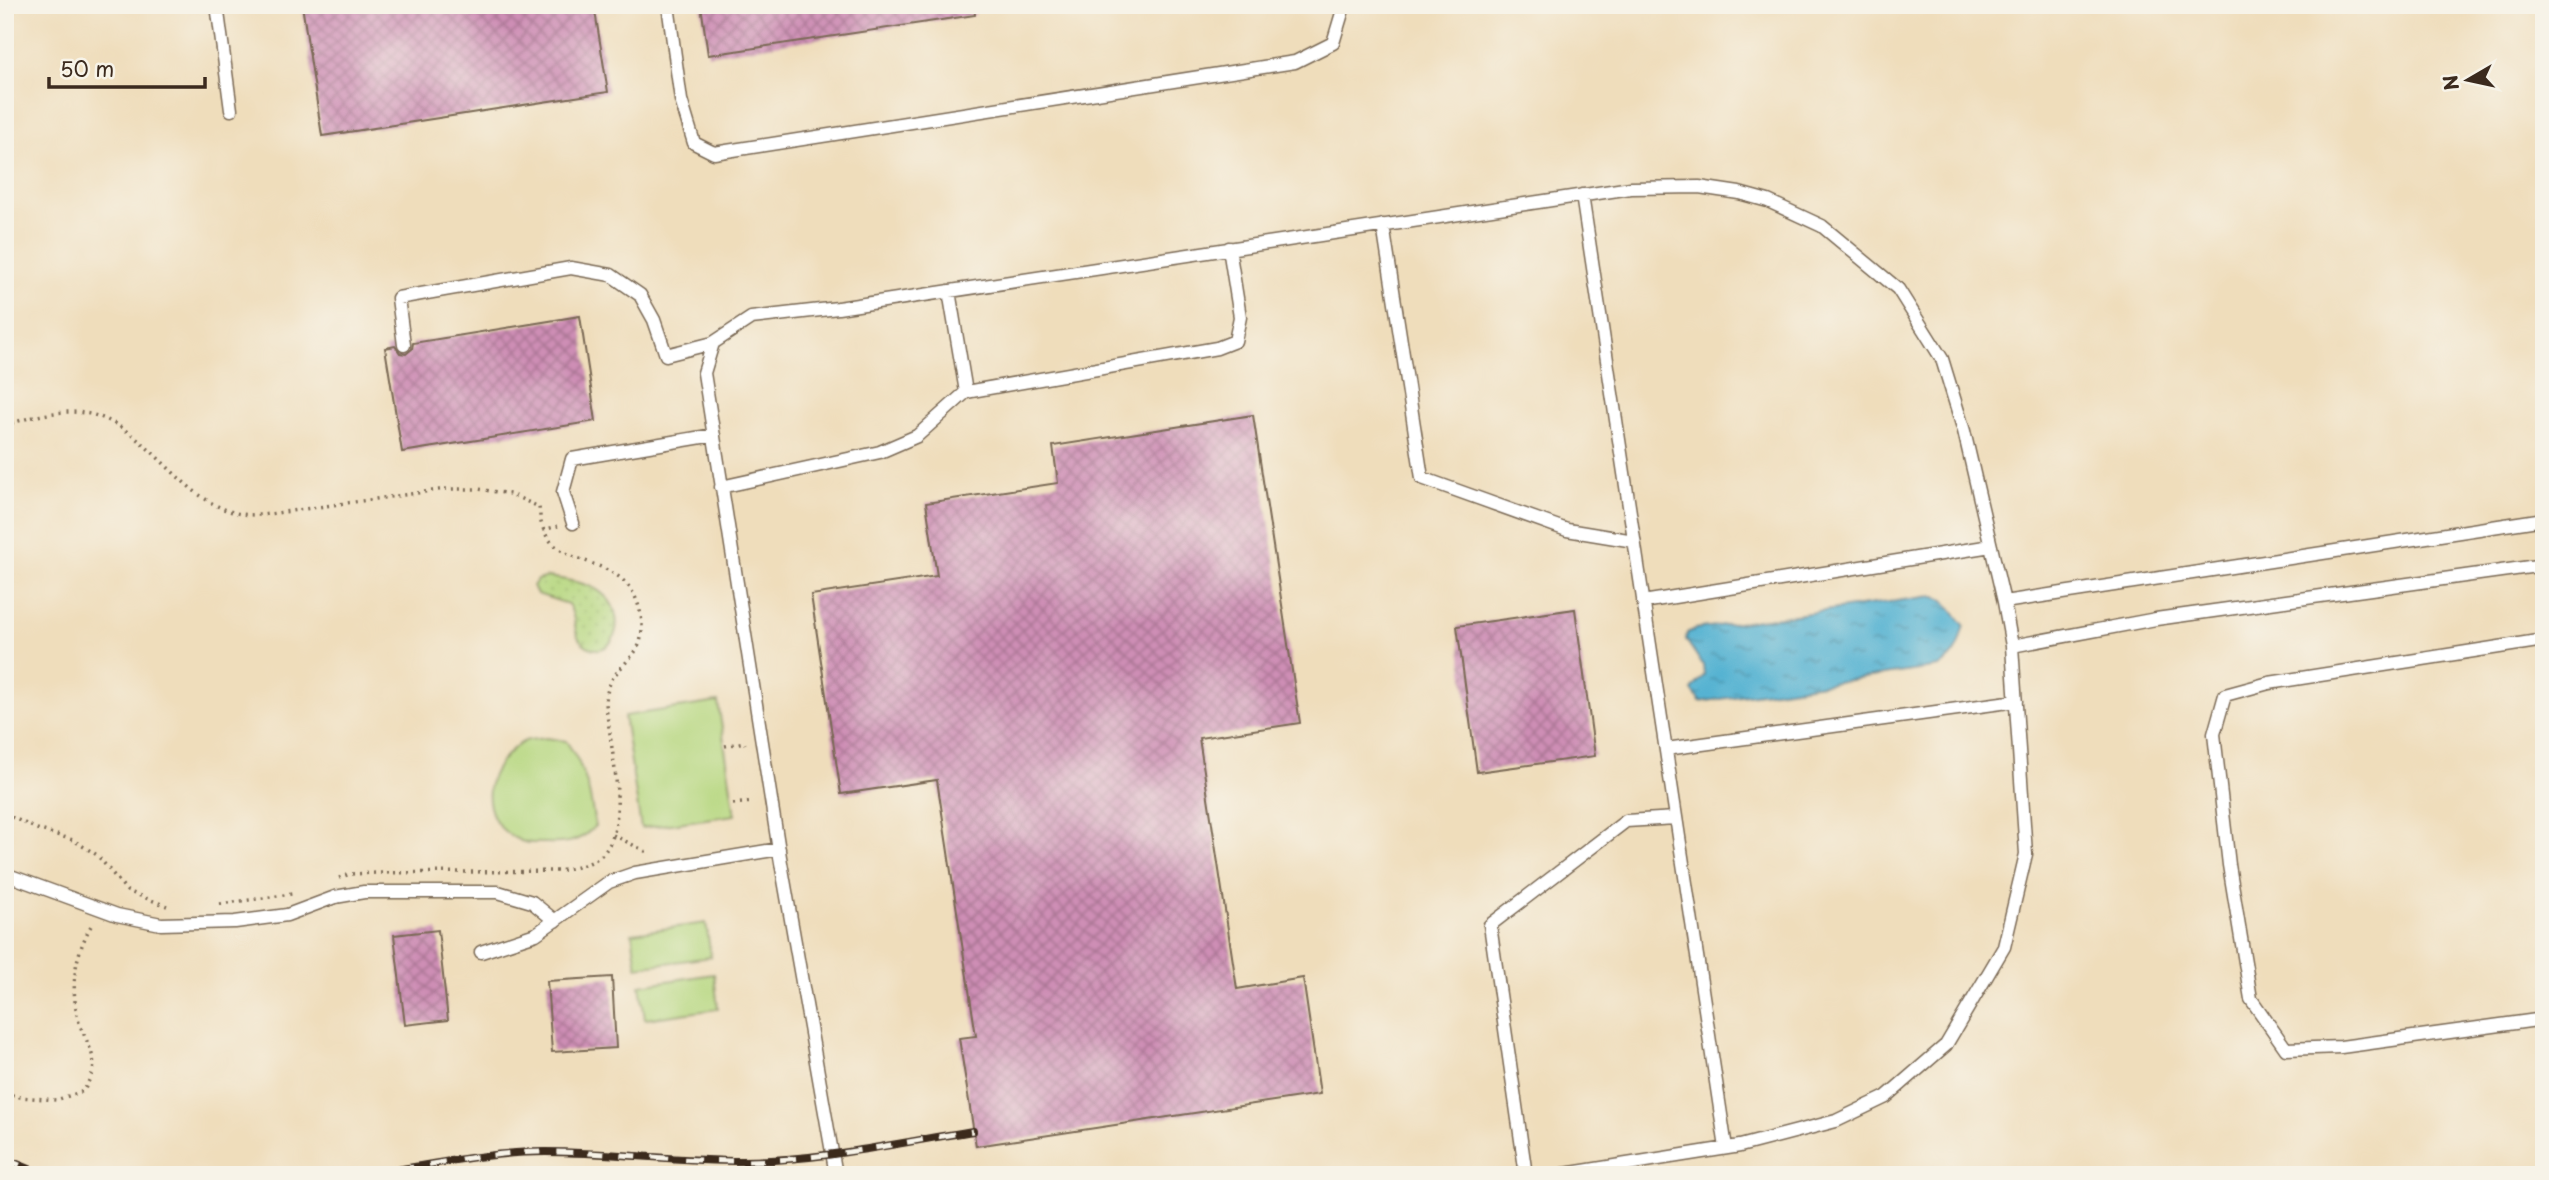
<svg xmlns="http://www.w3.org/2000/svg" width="2549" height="1180" font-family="'Playpen Sans',sans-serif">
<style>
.grass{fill:url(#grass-dots);stroke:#78804e;stroke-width:2}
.pitch{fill:#b6d77f;stroke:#78804e;stroke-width:2}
.water{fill:url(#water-ripples);stroke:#486e78;stroke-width:2}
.building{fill:url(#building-cross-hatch)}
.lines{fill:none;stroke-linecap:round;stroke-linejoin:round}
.service-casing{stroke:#7a6955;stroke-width:15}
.path{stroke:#7a6955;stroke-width:3.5;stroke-dasharray:2 5;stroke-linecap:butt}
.service{stroke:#fff;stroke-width:12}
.rail-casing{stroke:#3b2a1e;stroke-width:8}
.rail{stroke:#f7f3e8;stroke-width:5;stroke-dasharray:16;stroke-linecap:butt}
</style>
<defs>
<pattern id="grass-dots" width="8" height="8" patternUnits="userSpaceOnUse" patternTransform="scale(1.75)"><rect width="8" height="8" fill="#b6d77f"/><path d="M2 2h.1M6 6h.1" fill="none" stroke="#9db96d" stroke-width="1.8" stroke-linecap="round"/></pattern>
<pattern id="water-ripples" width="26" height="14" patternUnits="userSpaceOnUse" patternTransform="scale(1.75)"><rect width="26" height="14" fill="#54b2d2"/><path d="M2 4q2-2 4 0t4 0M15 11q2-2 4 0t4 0" fill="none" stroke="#4791aa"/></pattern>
<pattern id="building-cross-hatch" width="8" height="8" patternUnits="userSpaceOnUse" patternTransform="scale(1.75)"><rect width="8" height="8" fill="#ce8eb5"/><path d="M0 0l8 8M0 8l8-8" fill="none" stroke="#a87493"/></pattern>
</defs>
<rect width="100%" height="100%" fill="#f7f3e8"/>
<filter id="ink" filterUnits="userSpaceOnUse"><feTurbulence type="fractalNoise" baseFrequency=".0143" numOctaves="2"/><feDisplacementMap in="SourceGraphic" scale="14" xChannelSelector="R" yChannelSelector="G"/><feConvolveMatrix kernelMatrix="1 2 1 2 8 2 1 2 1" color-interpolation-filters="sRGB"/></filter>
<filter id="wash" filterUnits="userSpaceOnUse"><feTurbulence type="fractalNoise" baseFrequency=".00686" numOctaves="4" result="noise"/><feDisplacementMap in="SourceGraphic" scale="28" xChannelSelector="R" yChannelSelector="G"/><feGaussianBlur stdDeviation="1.57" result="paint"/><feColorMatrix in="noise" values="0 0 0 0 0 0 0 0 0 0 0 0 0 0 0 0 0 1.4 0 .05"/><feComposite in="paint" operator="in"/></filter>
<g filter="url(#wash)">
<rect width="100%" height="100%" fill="#efddbb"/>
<path class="grass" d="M 548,577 C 566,580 591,582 605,596 C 630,619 611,666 583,643 C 572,635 578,618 568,604 L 537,594 L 533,586 L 537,580 Z"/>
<path class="pitch" d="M 718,702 L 735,815 L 641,828 L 624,716 Z
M 547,738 L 566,741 C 586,769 590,792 595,826 C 581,841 569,844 547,843 C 539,843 528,844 521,841 C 487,827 479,790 501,762 C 507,754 516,745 525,741 C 532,739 540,739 547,738 Z
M 706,923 L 711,957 L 637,967 L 632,933 Z
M 714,974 L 718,1009 L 645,1019 L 640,985 Z"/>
<path class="water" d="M 1932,596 L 1944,600 L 1964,625 C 1959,645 1956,656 1939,667 L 1700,702 L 1692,690 L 1704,675 L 1703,665 L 1686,640 L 1687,633 L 1695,629 Z"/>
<g id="blocks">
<path class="building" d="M 302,5 L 594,5 L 608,92 L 322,136 Z
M 701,5 L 974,5 L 975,15 L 708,55 Z
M 580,316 L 596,421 L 402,452 L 385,348 L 395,346 L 400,353 L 406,354 L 412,349 L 413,343 Z
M 1253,415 L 1300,723 L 1199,738 L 1237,989 L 1303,978 L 1320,1094 L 976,1146 L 959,1038 L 976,1036 L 937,780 L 841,794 L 811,595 L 937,576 L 926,503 L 1058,483 L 1053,446 Z
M 1575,609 L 1595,756 L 1477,772 L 1457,626 Z
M 438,930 L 448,1020 L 405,1025 L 394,935 Z
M 612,977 L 616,1048 L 552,1052 L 547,981 Z"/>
</g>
</g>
<g filter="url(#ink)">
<use href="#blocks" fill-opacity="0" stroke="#7a6955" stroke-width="2"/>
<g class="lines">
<defs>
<path id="service" d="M 217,5 L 231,110
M 668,5 L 681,100 L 694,143 L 714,153 L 1295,62 L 1333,43 L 1342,13 L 1340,5
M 1582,195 L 1726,1148
M 1383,225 L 1422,478 L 1567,530 L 1634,541
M 949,291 L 966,392
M 404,345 L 398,298 L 571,268 L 611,275 L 640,295 L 654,320 L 666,355 L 713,343
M 721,487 L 880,452 L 917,436 L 966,392 L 1217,348 L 1235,341 L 1240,317 L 1229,248
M 573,523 L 563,492 L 572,459 L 714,435
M 1643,602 L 1991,546
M 2004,602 L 2544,519
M 2544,640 L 2269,683 L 2225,695 L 2214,734 L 2229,865 L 2251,999 L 2286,1049 L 2341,1047 L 2544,1019
M 2012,646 L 2156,619 L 2544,565
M 1666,749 L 2016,701
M 5,874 L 117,915 L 161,924 L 235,922 L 287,915 L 335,897 L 364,892 L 498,892 L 532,902 L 555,921
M 481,952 L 536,934 L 609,882 L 635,873 L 779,849
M 836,1175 L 780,857 L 704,373 L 713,343 L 751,318 L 838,308 L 1631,188 L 1699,187 L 1739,193 L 1768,201 L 1822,226 L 1898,289 L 1942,359 L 1964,431 L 2004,602 L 2012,646 L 2026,854 L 2004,947 L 1946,1045 L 1886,1097 L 1836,1121 L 1740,1146 L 1558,1175
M 1526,1175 L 1490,925 L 1626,821 L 1676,818"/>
</defs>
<use href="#service" class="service-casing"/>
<path class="path" d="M 5,425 C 32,417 61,408 90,414 C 150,428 181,503 241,514 C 248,515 255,515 262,515 L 446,489 L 478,489 L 510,494 L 539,507 C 540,514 540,522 543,528 C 556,566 610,556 632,591 C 642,607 647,636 635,652 C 627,663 613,673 609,686 C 603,701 608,719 610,734 C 614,765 626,822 606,850 C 596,864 575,868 559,871 L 377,873 L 350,874 L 339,878
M 543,530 L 558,526
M 725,746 L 744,742 L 745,744
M 733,804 L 753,802
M 5,814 L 37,829 L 73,840 L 97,855 L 127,891 L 167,906
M 613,835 L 649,853
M 220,904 L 292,894
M 5,1093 L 20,1097 L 56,1100 L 84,1091 C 87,1084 91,1077 93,1071 C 97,1054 82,1035 78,1019 C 70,985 75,954 92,924"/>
<use href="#service" class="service"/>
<defs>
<path id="rail" d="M 5,1159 L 44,1175
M 366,1175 C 425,1166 486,1152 545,1152 C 611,1152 676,1161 742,1161 C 819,1161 897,1143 973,1131"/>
</defs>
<use href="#rail" class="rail-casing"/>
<use href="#rail" class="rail"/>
</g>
</g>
<rect width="2549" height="1180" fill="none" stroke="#f7f3e8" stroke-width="28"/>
<g transform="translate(2468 80) rotate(261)" stroke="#f7f3e8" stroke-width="5" paint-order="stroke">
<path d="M0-5L12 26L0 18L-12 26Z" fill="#3b2a1e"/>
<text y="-10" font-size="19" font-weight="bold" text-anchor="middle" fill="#3b2a1e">N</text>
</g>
<path d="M49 77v10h156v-10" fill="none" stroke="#3b2a1e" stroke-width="3.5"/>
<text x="60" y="77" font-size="21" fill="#3b2a1e" stroke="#f7f3e8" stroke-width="5" paint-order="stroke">50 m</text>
</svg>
